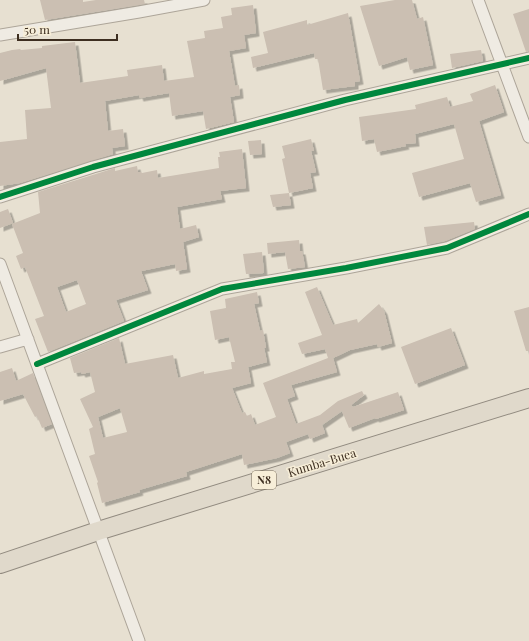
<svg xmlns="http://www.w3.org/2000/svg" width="529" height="641" font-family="'Playfair Display',serif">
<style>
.building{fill:#cbbfb2;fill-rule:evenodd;filter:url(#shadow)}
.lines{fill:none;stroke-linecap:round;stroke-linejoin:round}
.minor-casing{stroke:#ada599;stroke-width:13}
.trunk-casing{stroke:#928b80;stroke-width:20}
.minor{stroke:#efebe3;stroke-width:11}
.trunk{stroke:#e0d9cb;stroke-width:18}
.cycleway-casing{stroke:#f7eed8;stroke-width:8}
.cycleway{stroke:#00873e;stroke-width:6}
.labels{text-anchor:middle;stroke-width:3;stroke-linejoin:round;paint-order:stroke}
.shield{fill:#f7eed8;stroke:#756857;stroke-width:1}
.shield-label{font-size:11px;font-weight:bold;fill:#3d2e20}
.street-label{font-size:12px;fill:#3d2e20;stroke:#f7eed8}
</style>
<defs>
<filter id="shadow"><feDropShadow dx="3.5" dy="3.5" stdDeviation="0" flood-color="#0004"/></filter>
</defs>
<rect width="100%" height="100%" fill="#e7e0d1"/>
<path class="building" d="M 40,0 L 83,0 L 83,2 L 96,0 L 144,0 L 145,4 L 45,20 Z
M 395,0 L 412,0 L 417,19 L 423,17 L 433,65 L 410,70 L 407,57 L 379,66 L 360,6 Z
M 253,5 L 256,33 L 244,35 L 246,48 L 229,51 L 235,86 L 239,85 L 240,95 L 230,97 L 234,122 L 206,129 L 203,111 L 172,116 L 169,93 L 140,98 L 139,95 L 105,101 L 108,131 L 123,129 L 125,146 L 112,148 L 113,154 L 20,183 L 0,186 L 0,142 L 27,139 L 25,110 L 51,108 L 46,68 L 0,81 L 0,53 L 12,50 L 20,49 L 21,50 L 42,48 L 42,46 L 75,42 L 80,83 L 128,76 L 127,70 L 162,65 L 164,81 L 194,77 L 187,41 L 205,38 L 204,31 L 223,28 L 221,17 L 232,15 L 231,8 Z
M 529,9 L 529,51 L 526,52 L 513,14 Z
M 348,13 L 360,81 L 355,82 L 355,86 L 323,90 L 318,59 L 315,59 L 314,53 L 253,68 L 251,57 L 268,53 L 263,32 L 307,20 L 307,25 Z
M 481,50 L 483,61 L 452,68 L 450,54 Z
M 495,85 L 504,112 L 479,121 L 501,195 L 476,202 L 470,183 L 419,197 L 412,173 L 464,159 L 454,124 L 415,134 L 416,143 L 405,144 L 406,146 L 377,152 L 374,139 L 362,141 L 359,117 L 416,109 L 415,105 L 447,97 L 450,107 L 473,101 L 470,94 Z
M 311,139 L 314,151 L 311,151 L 316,172 L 310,173 L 313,188 L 289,193 L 282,159 L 285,158 L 282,146 Z
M 261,140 L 262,154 L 250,155 L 248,141 Z
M 242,149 L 246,188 L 220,191 L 222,199 L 177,207 L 180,229 L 196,225 L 199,237 L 183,242 L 187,269 L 176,271 L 175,264 L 141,271 L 148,290 L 116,300 L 124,321 L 48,352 L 35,319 L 44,316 L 25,267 L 21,269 L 16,256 L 23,253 L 12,224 L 40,213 L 38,192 L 115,168 L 115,171 L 137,166 L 138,172 L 141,172 L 142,173 L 157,170 L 158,178 L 219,168 L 218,157 L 220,157 L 219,152 ZM 77,280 L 86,304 L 66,312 L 57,287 Z
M 289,193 L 291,205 L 273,207 L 270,195 Z
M 8,209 L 13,223 L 0,228 L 0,212 Z
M 474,222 L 475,229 L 445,241 L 427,245 L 424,227 Z
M 299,240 L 300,251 L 302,251 L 305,267 L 288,269 L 285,252 L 268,254 L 267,243 Z
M 262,252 L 264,273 L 246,274 L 243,254 Z
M 317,287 L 333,325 L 357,319 L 358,323 L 379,304 L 384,311 L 392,343 L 378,347 L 377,344 L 350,350 L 333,358 L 337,372 L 291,385 L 295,396 L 287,399 L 296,424 L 320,415 L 338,401 L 362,391 L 364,395 L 351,405 L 353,407 L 398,392 L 404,410 L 376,419 L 375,418 L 349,428 L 342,411 L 322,425 L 325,433 L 310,439 L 308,434 L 286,442 L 290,453 L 277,458 L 244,465 L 242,454 L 186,472 L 187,476 L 139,490 L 140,492 L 102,503 L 97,483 L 98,482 L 89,456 L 95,454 L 89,429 L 93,427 L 80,399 L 95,392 L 90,372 L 82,374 L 81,372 L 74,373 L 70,358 L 119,338 L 125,364 L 173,355 L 178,378 L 204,371 L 204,374 L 232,369 L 231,362 L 235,362 L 229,337 L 215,340 L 210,311 L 226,308 L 225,299 L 257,292 L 259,303 L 254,304 L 260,331 L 263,330 L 266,348 L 264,348 L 267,362 L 248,367 L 251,383 L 232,388 L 242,413 L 245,412 L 247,416 L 251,414 L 255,425 L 276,417 L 263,383 L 328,358 L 325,349 L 302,354 L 298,343 L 322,335 L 305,292 ZM 120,408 L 127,432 L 103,438 L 98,417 Z
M 529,307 L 529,351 L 526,351 L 514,311 Z
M 451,328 L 465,365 L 415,384 L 401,347 Z
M 12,368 L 16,381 L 33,373 L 52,424 L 42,428 L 37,416 L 35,417 L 23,394 L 0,401 L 0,372 Z"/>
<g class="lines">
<defs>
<path id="minor" d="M 478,0 L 529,137
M 0,35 L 139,12 L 204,0
M 0,197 L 93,167 L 345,100 L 529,58
M 0,264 L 139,641
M 0,347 L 28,339
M 37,364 L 222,289 L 346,268 L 447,248 L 529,214"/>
<path id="trunk" d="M 0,564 L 98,531 L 529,398"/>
</defs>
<use href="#minor" class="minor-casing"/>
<use href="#trunk" class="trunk-casing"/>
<use href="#minor" class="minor"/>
<use href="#trunk" class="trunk"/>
<defs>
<path id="cycleway" d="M 0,197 L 93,167 L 345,100 L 529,58
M 37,364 L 222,289 L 346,268 L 447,248 L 529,214"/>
</defs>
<use href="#cycleway" class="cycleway-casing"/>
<use href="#cycleway" class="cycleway"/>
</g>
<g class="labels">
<rect class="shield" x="252" y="471" width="24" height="18" rx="3"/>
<g class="shield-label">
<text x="264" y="484">N8</text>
</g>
<g class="street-label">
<text transform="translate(322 463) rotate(-17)" y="4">Kumba-Buea</text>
</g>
</g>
<path d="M18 34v6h99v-6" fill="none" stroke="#3d2e20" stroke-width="2"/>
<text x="24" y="34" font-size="12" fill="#3d2e20" stroke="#f7eed8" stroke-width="3" paint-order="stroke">50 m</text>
</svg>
